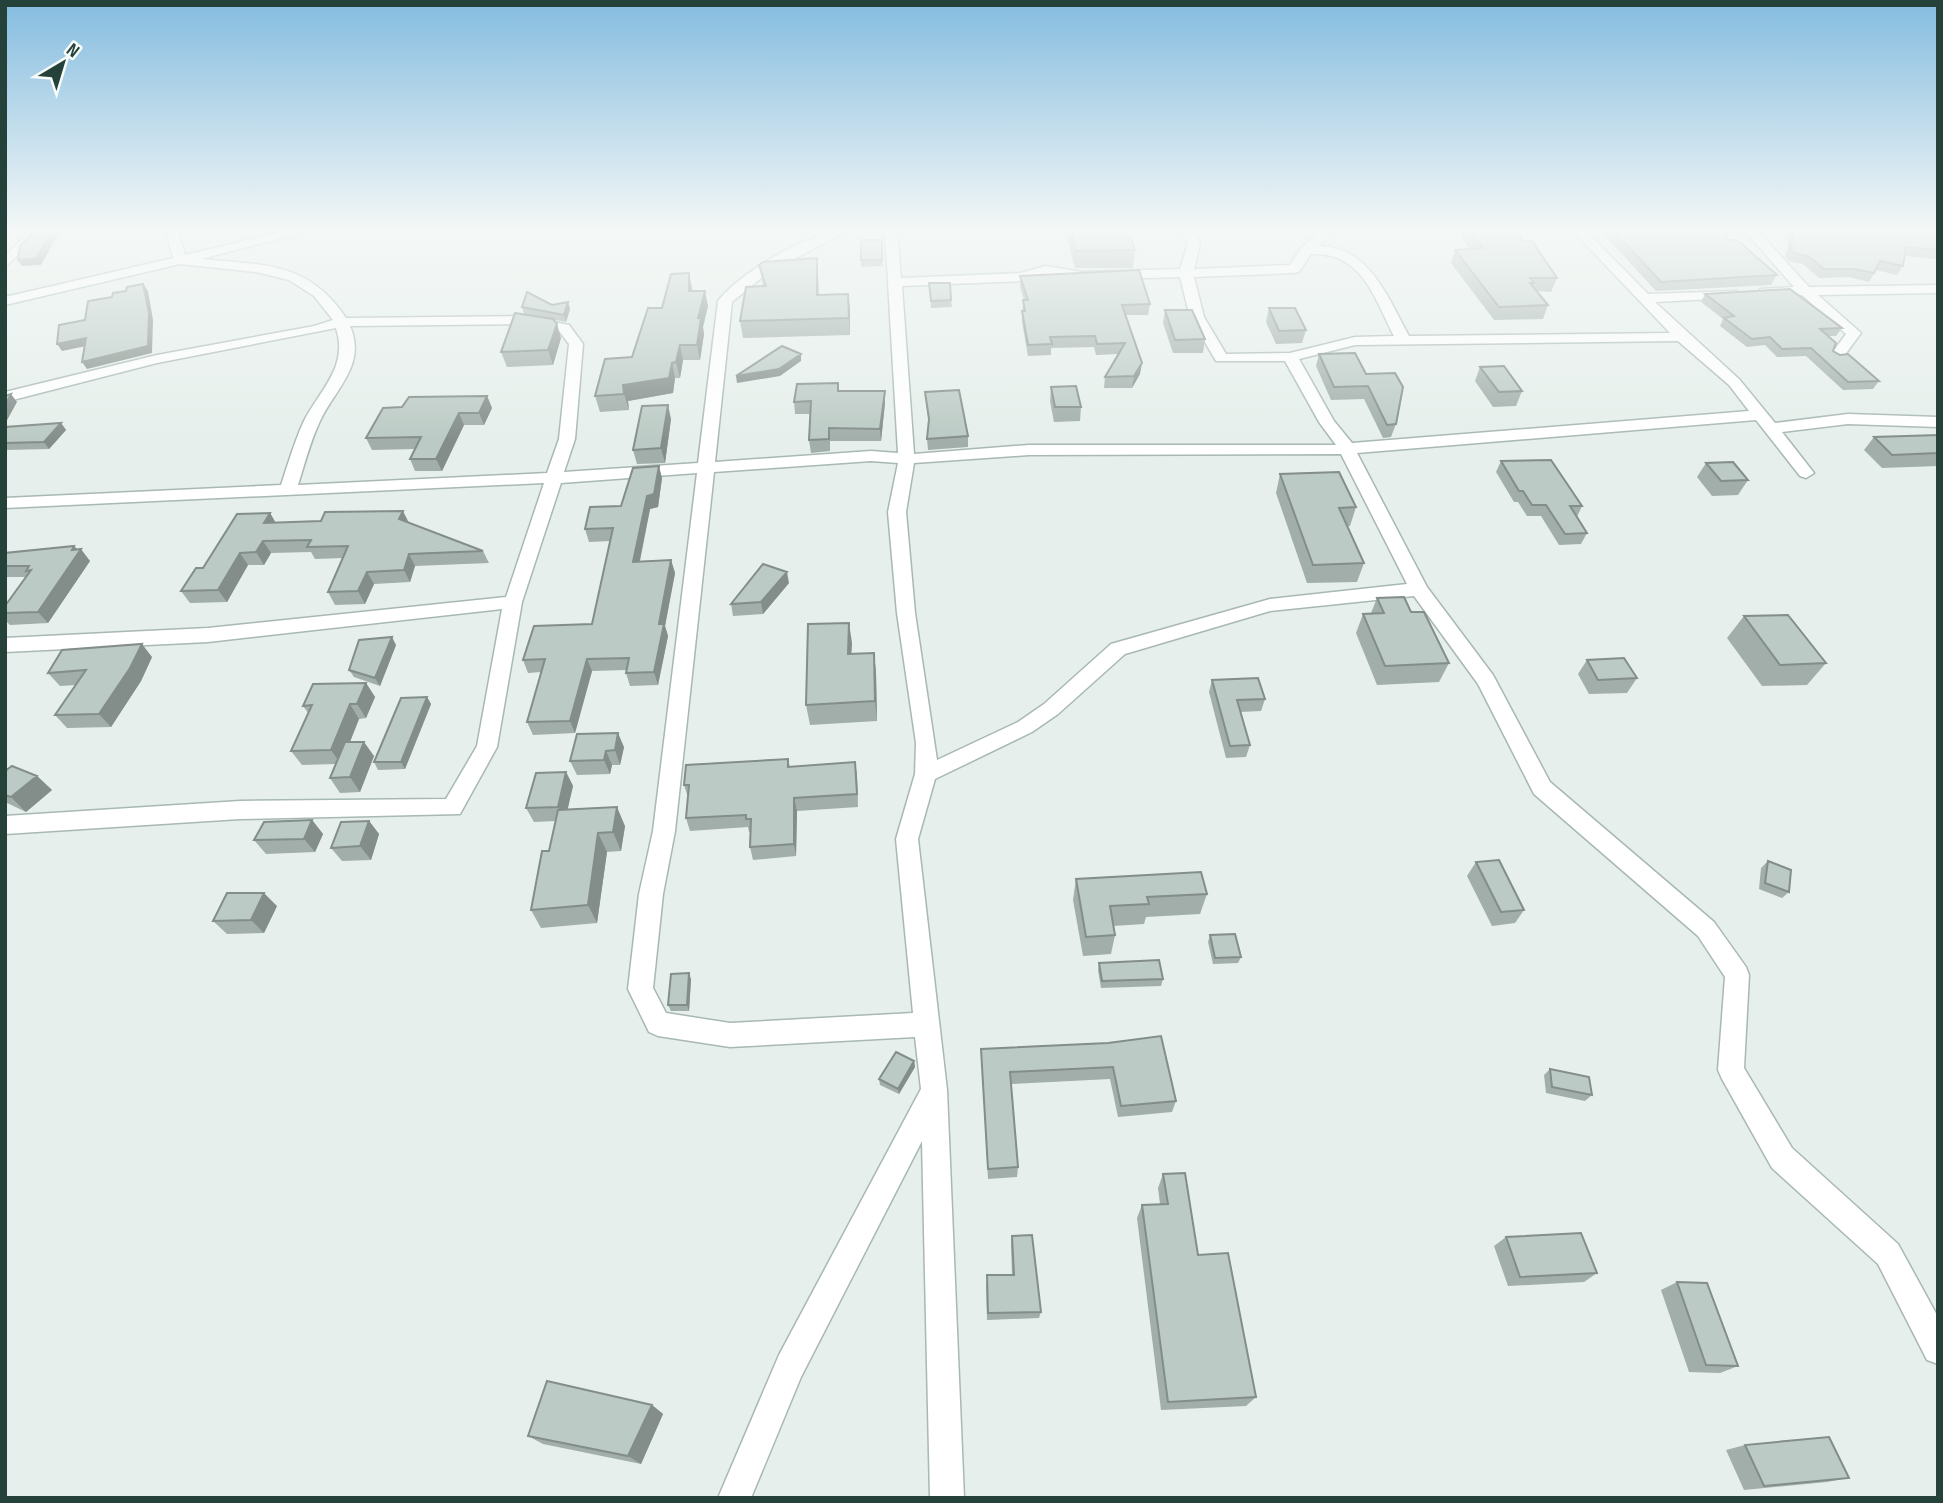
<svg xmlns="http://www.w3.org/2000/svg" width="1943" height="1503" font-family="'Sofia Sans Condensed',sans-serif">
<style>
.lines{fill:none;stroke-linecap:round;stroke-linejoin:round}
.minor-casing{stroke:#a8b8b2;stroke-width:3}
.minor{fill:#fff;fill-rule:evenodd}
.wall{fill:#a1aea9}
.shaded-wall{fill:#838d89}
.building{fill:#bbcac4;stroke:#838d89;stroke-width:2}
</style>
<rect width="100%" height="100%" fill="#e6efeb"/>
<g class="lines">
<defs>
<path id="minor" d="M 30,231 L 44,231 L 5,267 L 5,256 Z
M 166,231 L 178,231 L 185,255 L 285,231 L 309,231 L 201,259 C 262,265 308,261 346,318 L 523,316 L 569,325 L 583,344 L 575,439 L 564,472 L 698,463 L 718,301 C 740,272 811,231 846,231 L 765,275 L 732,302 L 715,462 L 871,451 L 898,453 L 885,231 L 897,231 L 901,278 L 1021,273 L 1045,266 L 1082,272 L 1180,269 L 1188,244 L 1181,231 L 1194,231 L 1200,244 L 1194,269 L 1290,265 L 1302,247 L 1321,231 L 1335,231 L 1319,246 C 1369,246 1388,298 1409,336 L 1670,333 L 1573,231 L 1586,231 L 1648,294 L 1737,291 L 1739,294 L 1732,298 L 1655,302 L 1739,379 L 1775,423 L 1848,414 L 1938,417 L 1938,427 L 1848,424 L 1782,432 L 1814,473 L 1806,478 L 1800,476 L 1756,420 L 1357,453 L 1427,587 L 1493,675 L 1550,782 L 1714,922 L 1746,967 L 1749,975 L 1744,1068 L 1792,1148 L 1898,1244 L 1938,1317 L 1938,1364 L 1927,1360 L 1878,1264 L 1772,1168 L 1722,1079 L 1718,1070 L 1725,977 L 1698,936 L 1534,794 L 1478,684 L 1414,596 L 1270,611 L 1125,654 L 1058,714 L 1032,732 L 935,779 L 918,839 L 947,1090 L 964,1498 L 930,1498 L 922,1141 L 801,1377 L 751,1498 L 718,1498 L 779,1355 L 921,1089 L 915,1037 L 730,1047 L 658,1036 L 649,1032 L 628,989 L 639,894 L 653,831 L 697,473 L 561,483 L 522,602 L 497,747 L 460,814 L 240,819 L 5,834 L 5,816 L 240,801 L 446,799 L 477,746 L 502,609 L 208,642 L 5,652 L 5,638 L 208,628 L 506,597 L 544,483 L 5,508 L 5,498 L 281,485 C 288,464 294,443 303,423 C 319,390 349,368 336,328 L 157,363 L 5,402 L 5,392 L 157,355 L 314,326 L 333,320 L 314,296 L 289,280 L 256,272 L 180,264 L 5,305 L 5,297 L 173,258 ZM 1311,254 C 1362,252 1374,297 1394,336 L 1355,337 L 1290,353 L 1226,354 L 1204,317 L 1194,277 L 1294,273 L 1299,272 ZM 1046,274 L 1082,280 L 1180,277 L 1190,317 L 1216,361 L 1285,361 L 1319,422 L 1336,445 L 1029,445 L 914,454 L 902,286 L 1022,281 ZM 523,324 L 559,331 L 569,344 L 559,439 L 547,473 L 298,485 C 305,463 310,442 320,421 C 335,389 367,365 350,326 ZM 1678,341 L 1729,385 L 1749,411 L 1352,443 L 1334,421 L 1299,359 L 1355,345 ZM 1341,454 L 1407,584 L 1270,599 L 1111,644 L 1044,704 L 1018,722 L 937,760 L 915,613 L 906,512 L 914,463 L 1029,455 ZM 871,461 L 898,463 L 888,512 L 897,613 L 916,743 L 915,774 L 896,839 L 913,1013 L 730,1023 L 666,1013 L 653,988 L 663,894 L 675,831 L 714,472 Z
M 1745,231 L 1758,231 L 1809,287 L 1938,285 L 1938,293 L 1818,295 L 1861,333 L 1841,360 L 1831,360 L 1829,357 L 1846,334 L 1802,295 L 1760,295 L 1760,289 L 1794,287 Z"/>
</defs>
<use href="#minor" class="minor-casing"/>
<use href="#minor" class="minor"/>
</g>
<path class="wall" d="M 1065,231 L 1125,231 L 1127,238 L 1135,250 L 1133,268 L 1075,268 Z
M 1464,231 L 1516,231 L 1557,278 L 1551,292 L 1537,291 L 1548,305 L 1543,319 L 1494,320 L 1451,263 L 1455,250 L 1470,249 L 1462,238 Z
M 1601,231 L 1726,231 L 1727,240 L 1777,275 L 1771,285 L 1656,291 Z
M 1786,231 L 1938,231 L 1938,259 L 1905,256 L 1903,266 L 1897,275 L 1876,270 L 1869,282 L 1849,277 L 1819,278 L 1803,264 L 1789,261 L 1785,256 L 1788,247 Z
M 882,240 L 883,266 L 861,267 L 861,260 Z
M 817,258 L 819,295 L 850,310 L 850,335 L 743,338 L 740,321 L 763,286 L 759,265 Z
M 689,273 L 692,291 L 708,306 L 703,327 L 704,334 L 700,360 L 683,360 L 680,378 L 675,378 L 673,393 L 628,401 L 629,410 L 600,412 L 595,396 L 632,357 Z
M 1020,276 L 1150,304 L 1148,315 L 1126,315 L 1140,374 L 1132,388 L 1104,388 L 1105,377 L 1118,354 L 1096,355 L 1094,347 L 1051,348 L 1051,355 L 1028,356 L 1022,322 L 1023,300 L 1024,300 L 1020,287 Z
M 929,283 L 951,300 L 952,307 L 931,308 Z
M 1705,294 L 1842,328 L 1836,336 L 1829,336 L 1833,351 L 1879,381 L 1873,389 L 1843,390 L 1806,356 L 1777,357 L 1765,345 L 1747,347 L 1720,326 L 1723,319 L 1701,302 Z
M 552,305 L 570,309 L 566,322 L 524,314 L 522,307 Z
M 1269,308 L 1306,330 L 1302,343 L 1276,344 L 1266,322 Z
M 1165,310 L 1205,339 L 1203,353 L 1173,353 L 1163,323 Z
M 561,338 L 553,365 L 507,367 L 501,352 Z
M 1319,354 L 1366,374 L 1396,424 L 1391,437 L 1383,438 L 1364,399 L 1331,400 L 1316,366 Z
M 1480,367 L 1522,391 L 1516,406 L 1493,407 L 1475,381 Z
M 1051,387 L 1081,407 L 1080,421 L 1054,422 L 1050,401 Z
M 885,391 L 885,403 L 881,441 L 830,441 L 830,451 L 811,453 L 809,440 L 810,414 L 795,414 L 794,402 Z
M 925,392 L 968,436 L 968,447 L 928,450 L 927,439 L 929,424 Z
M 487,396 L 492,408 L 484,425 L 464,425 L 442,471 L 415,471 L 410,459 L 415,449 L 372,450 L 366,438 L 402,407 Z
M 671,419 L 665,463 L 637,464 L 633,450 Z
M 61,423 L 66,430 L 49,449 L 5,450 L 5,427 Z
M 1938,435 L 1938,466 L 1882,468 L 1864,450 L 1874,437 Z
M 1501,461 L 1582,506 L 1577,517 L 1587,533 L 1581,544 L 1559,545 L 1541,516 L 1527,516 L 1518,502 L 1514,502 L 1496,472 Z
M 1706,463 L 1748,480 L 1738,495 L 1712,496 L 1697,477 Z
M 1280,474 L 1356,507 L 1350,526 L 1347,526 L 1364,563 L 1357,582 L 1307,583 L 1276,493 Z
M 662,478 L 658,507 L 650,509 L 640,561 L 671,560 L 675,573 L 665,626 L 668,636 L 658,685 L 630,686 L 626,673 L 626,670 L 592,671 L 575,733 L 533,735 L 527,722 L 541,672 L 528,673 L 523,660 L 592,624 L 610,541 L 589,542 L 585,529 L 621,506 Z
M 270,513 L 275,522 L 409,523 L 483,551 L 489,563 L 415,566 L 410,582 L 374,584 L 365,604 L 335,605 L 328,592 L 343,558 L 315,559 L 311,552 L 271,553 L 264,565 L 248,565 L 227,602 L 190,603 L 181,591 L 203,568 Z
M 74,546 L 90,561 L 48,623 L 10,625 L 5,620 L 5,606 L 26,577 L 5,577 L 5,553 Z
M 789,583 L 763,614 L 733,616 L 731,604 Z
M 1377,598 L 1411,612 L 1449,663 L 1439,682 L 1377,685 L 1356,633 L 1363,614 L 1371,613 Z
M 1744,616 L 1826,663 L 1807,685 L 1762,686 L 1727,638 Z
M 852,643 L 851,654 L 874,653 L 876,673 L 877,721 L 810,725 L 806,705 Z
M 396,645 L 380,686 L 354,677 L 349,670 Z
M 152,657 L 141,681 L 111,727 L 67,728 L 55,715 L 76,685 L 60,686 L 48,673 Z
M 1587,660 L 1637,678 L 1627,693 L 1589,694 L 1578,674 Z
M 1212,680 L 1265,699 L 1261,711 L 1240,712 L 1250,745 L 1246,757 L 1226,758 L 1209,692 Z
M 366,683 L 375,697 L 366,718 L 359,719 L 350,742 L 374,756 L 360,792 L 340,793 L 330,778 L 335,764 L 302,765 L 291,751 L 309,714 L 303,706 Z
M 427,697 L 431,704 L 405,769 L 378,770 L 374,762 Z
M 577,734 L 624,747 L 620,765 L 612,765 L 610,774 L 577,775 L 570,761 Z
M 788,759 L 790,767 L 855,762 L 858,807 L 797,811 L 796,856 L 753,860 L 750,847 L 751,832 L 749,832 L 748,827 L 690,831 L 686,818 L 688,797 L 684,785 Z
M 5,771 L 37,776 L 52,790 L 26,812 L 5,802 Z
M 566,772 L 573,786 L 567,810 L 625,826 L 621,851 L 607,852 L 597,923 L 541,928 L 531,910 L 549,851 L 556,821 L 534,822 L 526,808 Z
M 312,820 L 323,834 L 315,852 L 266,854 L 254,840 Z
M 369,821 L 379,834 L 371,860 L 342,861 L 331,848 Z
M 1768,861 L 1789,892 L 1782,898 L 1759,889 L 1761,868 Z
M 1476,862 L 1524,910 L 1515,923 L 1492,926 L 1467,876 Z
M 1076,879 L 1207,894 L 1200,914 L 1146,917 L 1144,924 L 1113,926 L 1115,935 L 1111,954 L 1083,956 L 1073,900 Z
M 277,906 L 264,933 L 227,934 L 213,921 Z
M 1210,935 L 1241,957 L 1238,963 L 1213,964 L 1208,942 Z
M 1099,963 L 1163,979 L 1161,986 L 1101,988 L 1098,970 Z
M 691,979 L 689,1011 L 671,1011 L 668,1005 Z
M 1108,1043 L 1176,1101 L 1172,1112 L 1118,1117 L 1110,1079 L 1011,1084 L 1018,1167 L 1017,1177 L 988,1179 L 981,1049 Z
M 914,1061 L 915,1067 L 899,1094 L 880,1085 L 879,1079 Z
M 1550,1069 L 1592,1095 L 1585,1101 L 1546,1093 L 1544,1075 Z
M 1163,1174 L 1198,1255 L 1256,1397 L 1246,1406 L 1161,1410 L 1137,1218 L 1142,1205 L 1160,1204 L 1158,1188 Z
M 1012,1236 L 1041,1312 L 1039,1318 L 987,1320 L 986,1283 L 1012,1275 L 1011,1244 Z
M 1506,1237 L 1597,1273 L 1584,1282 L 1508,1286 L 1494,1246 Z
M 1677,1282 L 1738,1366 L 1720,1373 L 1689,1372 L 1661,1290 Z
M 652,1405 L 663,1414 L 641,1464 L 543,1444 L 528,1436 Z
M 1745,1445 L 1849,1478 L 1827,1482 L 1744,1490 L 1726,1450 Z"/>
<path class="shaded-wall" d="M 52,231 L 60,231 L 41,265 L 22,266 L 18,260 Z
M 817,258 L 818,274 L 819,312 L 817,295 Z
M 689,273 L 692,288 L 692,306 L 689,291 Z
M 143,284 L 148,291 L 153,320 L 152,353 L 87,369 L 82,362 Z
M 705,291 L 708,306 L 703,327 L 704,334 L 700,360 L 697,345 L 698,318 Z
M 848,294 L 850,310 L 850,335 L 849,318 Z
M 568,302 L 570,309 L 566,322 L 564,315 Z
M 557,324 L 561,338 L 553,365 L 548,350 Z
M 86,338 L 91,345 L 62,351 L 57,344 Z
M 680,345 L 683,360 L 680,378 L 676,362 Z
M 801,354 L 801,361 L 780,376 L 737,383 L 736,376 Z
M 672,363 L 675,378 L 673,393 L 628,401 L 629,410 L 624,394 L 623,385 Z
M 1142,363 L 1140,374 L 1132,388 L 1134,376 Z
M 885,391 L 885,403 L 881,441 L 880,429 Z
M 11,394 L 17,402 L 5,424 L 5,406 Z
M 487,396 L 492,408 L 484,425 L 479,413 Z
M 668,405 L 671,419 L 665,463 L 661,448 Z
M 459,413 L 464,425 L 442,471 L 436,459 Z
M 61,423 L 66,430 L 49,449 L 44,442 Z
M 659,466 L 662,478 L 658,507 L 650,509 L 637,574 L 633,562 L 647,496 Z
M 403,511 L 409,523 L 399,519 Z
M 270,513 L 277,525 L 264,523 Z
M 263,541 L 271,553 L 264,565 L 256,552 Z
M 74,546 L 79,552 L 81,549 L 90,561 L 48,623 L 38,612 Z
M 240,553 L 248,565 L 227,602 L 218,590 Z
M 409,554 L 415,566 L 410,582 L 404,570 Z
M 671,560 L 675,573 L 665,626 L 668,636 L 658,685 L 654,672 L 659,624 Z
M 367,572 L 374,584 L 365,604 L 358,591 Z
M 787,572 L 789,583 L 763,614 L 761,602 Z
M 849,623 L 852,643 L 850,674 L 848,654 Z
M 392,637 L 396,645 L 380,686 L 375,678 Z
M 142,644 L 152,657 L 141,681 L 111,727 L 99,714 Z
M 874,653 L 876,673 L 877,721 L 875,701 Z
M 587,659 L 592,671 L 575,733 L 570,721 Z
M 366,683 L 375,697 L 366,718 L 357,704 Z
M 427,697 L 431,704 L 405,769 L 401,762 Z
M 350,704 L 359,719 L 341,764 L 331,750 Z
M 618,733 L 624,747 L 620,765 L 615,750 Z
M 364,742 L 374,756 L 360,792 L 350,777 Z
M 606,751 L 612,765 L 610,774 L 604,760 Z
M 855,762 L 857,775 L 858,807 L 857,794 Z
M 566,772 L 573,786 L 565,821 L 558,807 Z
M 37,776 L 52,790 L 26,812 L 11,797 Z
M 794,798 L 797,811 L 796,856 L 794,844 Z
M 617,807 L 625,826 L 621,851 L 613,832 Z
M 312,820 L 323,834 L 315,852 L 304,839 Z
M 369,821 L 379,834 L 371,860 L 360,846 Z
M 598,833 L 607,852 L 597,923 L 588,905 Z
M 264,893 L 277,906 L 264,933 L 251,920 Z
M 689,973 L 691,979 L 689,1011 L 687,1005 Z
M 914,1061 L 915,1067 L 899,1094 L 898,1089 Z
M 652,1405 L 663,1414 L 641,1464 L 628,1456 Z"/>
<path class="building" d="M 35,231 L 52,231 L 36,258 L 18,260 L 20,246 Z
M 1071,231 L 1125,231 L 1127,238 L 1131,238 L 1135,250 L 1076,251 Z
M 1471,231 L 1516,231 L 1523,241 L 1532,241 L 1557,278 L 1530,278 L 1534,283 L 1530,283 L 1548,305 L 1499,307 L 1455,250 L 1483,248 Z
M 1614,231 L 1726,231 L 1727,240 L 1737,240 L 1777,275 L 1661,282 Z
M 1792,231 L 1938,231 L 1938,250 L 1906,247 L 1903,266 L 1880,261 L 1874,273 L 1854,269 L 1824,269 L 1808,256 L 1794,253 L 1790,248 L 1793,239 Z
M 861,240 L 882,240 L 882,260 L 861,260 Z
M 817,258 L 817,295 L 848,294 L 849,318 L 740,321 L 746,287 L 766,286 L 759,265 L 763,262 Z
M 1139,270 L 1150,304 L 1122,305 L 1142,363 L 1134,376 L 1105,377 L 1125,343 L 1097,344 L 1095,336 L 1050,337 L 1052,344 L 1028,345 L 1022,311 L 1025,311 L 1023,300 L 1028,300 L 1020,276 Z
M 689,273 L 689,291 L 705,291 L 698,318 L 701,318 L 697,345 L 680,345 L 676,362 L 672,363 L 669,378 L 623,385 L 624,394 L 595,396 L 605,359 L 632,357 L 648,308 L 662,308 L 671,274 Z
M 929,283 L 950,283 L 951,300 L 931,301 Z
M 143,284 L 149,313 L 148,346 L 82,362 L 86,338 L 57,344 L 59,325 L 85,320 L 88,301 L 112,297 L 113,293 L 126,291 L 127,287 Z
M 1790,289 L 1842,328 L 1820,329 L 1836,343 L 1833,351 L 1840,355 L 1848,354 L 1879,381 L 1848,382 L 1811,348 L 1782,349 L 1770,337 L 1752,339 L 1724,318 L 1734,316 L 1705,294 Z
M 527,292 L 552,305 L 568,302 L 564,315 L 522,307 Z
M 1269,308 L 1295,308 L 1306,330 L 1279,331 Z
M 1165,310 L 1192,310 L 1205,339 L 1175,340 Z
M 515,313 L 553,319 L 557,324 L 548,350 L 501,352 Z
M 782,346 L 801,354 L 779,369 L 736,376 Z
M 1355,353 L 1366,374 L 1395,373 L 1403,387 L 1396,424 L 1387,425 L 1368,386 L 1334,387 L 1319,354 Z
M 1504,366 L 1522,391 L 1499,392 L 1480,367 Z
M 838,383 L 838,391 L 885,391 L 880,429 L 829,428 L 829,439 L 809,440 L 811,401 L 794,402 L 797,384 Z
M 1076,386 L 1081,407 L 1055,407 L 1051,387 Z
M 959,390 L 968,436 L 927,439 L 929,419 L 925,392 Z
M 11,394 L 5,406 L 5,396 Z
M 487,396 L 479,413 L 459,413 L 436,459 L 410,459 L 421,437 L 366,438 L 383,408 L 402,407 L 409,397 Z
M 668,405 L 661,448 L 633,450 L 642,406 Z
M 61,423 L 44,442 L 5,443 L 5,427 Z
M 1938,435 L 1938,453 L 1892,455 L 1874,437 Z
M 1551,460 L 1582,506 L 1570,506 L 1587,533 L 1565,534 L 1546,505 L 1532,505 L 1523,491 L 1519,491 L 1501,461 Z
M 1733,462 L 1748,480 L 1721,481 L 1706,463 Z
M 659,466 L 654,494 L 647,496 L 633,562 L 671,560 L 659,624 L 664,624 L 654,672 L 626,673 L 629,658 L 587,659 L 570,721 L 527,722 L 545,659 L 523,660 L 534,626 L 592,624 L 613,528 L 585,529 L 590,507 L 621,506 L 633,468 Z
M 1339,472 L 1356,507 L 1339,508 L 1364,563 L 1313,565 L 1280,474 Z
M 403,511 L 399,519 L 483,551 L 409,554 L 404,570 L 367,572 L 358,591 L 328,592 L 348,546 L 307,547 L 311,540 L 263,541 L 256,552 L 240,553 L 218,590 L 181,591 L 196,568 L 203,568 L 237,514 L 270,513 L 264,523 L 321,521 L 325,512 Z
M 74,546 L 72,550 L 81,549 L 38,612 L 5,613 L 5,606 L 31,570 L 26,571 L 29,566 L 5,566 L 5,553 Z
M 763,564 L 787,572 L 761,602 L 731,604 Z
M 1404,597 L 1411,612 L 1424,612 L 1449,663 L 1385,666 L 1363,614 L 1384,613 L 1377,598 Z
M 1788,615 L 1826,663 L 1780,665 L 1744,616 Z
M 849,623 L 848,654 L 874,653 L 875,701 L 806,705 L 808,624 Z
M 392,637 L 375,678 L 349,670 L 359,640 Z
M 142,644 L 130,668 L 99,714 L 55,715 L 86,670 L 48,673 L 62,650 Z
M 1624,658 L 1637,678 L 1598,680 L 1587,660 Z
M 1258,678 L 1265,699 L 1237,700 L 1250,745 L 1230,746 L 1212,680 Z
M 366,683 L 357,704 L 350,704 L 331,750 L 291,751 L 312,705 L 303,706 L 313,684 Z
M 427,697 L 401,762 L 374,762 L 401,698 Z
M 618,733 L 615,750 L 606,751 L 604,760 L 570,761 L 577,734 Z
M 345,742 L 364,742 L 350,777 L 330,778 Z
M 788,759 L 788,767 L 855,762 L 857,794 L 794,798 L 794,844 L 750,847 L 751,819 L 746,819 L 746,815 L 686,818 L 689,785 L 684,785 L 686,765 Z
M 12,766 L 37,776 L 11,797 L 5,795 L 5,771 Z
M 566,772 L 558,807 L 526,808 L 536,773 Z
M 617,807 L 613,832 L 598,833 L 588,905 L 531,910 L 542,851 L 549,851 L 558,810 Z
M 312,820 L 304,839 L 254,840 L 264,822 Z
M 369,821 L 360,846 L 331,848 L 341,822 Z
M 1499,860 L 1524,910 L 1501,912 L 1476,862 Z
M 1768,861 L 1791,870 L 1789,892 L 1765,883 Z
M 1201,872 L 1207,894 L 1147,897 L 1149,904 L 1110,906 L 1115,935 L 1086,937 L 1076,879 Z
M 227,893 L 264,893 L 251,920 L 213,921 Z
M 1235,934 L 1241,957 L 1215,958 L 1210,935 Z
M 1159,960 L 1163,979 L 1102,981 L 1099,963 Z
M 689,973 L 687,1005 L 668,1005 L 671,974 Z
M 1161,1036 L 1176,1101 L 1121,1106 L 1113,1067 L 1010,1072 L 1018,1167 L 988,1169 L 981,1049 L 1108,1043 Z
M 896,1052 L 914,1061 L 898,1089 L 879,1079 Z
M 1550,1069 L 1589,1077 L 1592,1095 L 1552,1087 Z
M 1185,1173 L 1198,1255 L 1228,1253 L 1256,1397 L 1168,1402 L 1142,1205 L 1168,1204 L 1163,1174 Z
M 1581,1233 L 1597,1273 L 1520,1277 L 1506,1237 Z
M 1032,1235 L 1041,1312 L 988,1313 L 987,1275 L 1014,1275 L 1012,1236 Z
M 1677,1282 L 1707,1283 L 1738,1366 L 1706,1365 Z
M 547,1381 L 652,1405 L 628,1456 L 528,1436 Z
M 1829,1437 L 1849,1478 L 1764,1486 L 1745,1445 Z"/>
<linearGradient id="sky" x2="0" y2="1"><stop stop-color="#84bce0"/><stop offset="0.52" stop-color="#f4f8f6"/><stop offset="1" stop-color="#f4f8f6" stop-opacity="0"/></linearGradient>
<rect width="1943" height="442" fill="url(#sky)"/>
<rect width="1943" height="1503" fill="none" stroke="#24423a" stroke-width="14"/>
<g transform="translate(63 63) rotate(38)" stroke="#f7fbf9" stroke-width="5" paint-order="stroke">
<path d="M0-5L12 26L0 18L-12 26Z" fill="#24423a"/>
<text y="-10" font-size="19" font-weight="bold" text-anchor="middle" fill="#24423a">N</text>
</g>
</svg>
